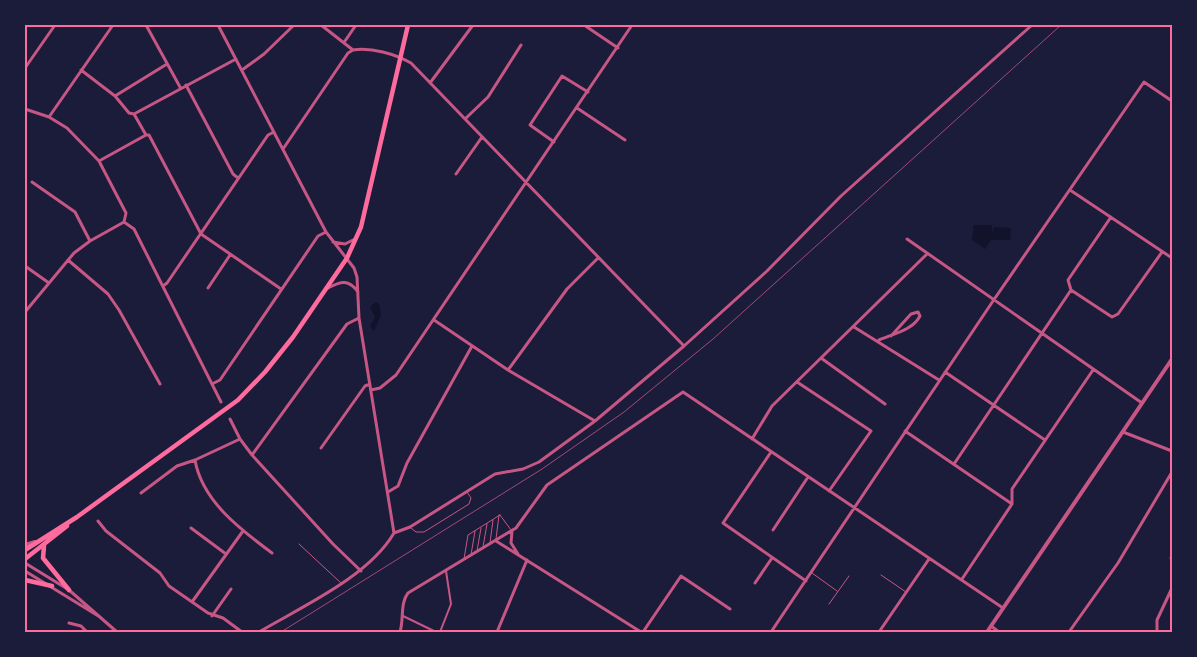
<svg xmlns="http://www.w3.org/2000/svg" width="1197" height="657" font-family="Cabin,sans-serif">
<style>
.water{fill:#12122b}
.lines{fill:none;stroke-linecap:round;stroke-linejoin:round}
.service{stroke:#c65784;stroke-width:1}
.pedestrian{stroke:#c65784;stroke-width:2}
.minor{stroke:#c65784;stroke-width:3}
.tertiary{stroke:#c65784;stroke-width:4}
.primary{stroke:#ff6b9d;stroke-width:4.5}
.rail{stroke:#a44b75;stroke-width:1}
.neatline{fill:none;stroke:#ff6b9d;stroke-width:2}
</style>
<rect width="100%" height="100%" fill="#1b1b3a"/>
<path class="water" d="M 974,225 L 992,225 L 992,233 L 994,227 L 1011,228 L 1010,240 L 991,240 L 985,249 L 972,240 Z
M 376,302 L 379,304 L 381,315 L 374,331 L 370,326 L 375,317 L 370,307 Z"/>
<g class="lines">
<path class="service" d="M 500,515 L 511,530
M 411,528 L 416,532 L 424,532 L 469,504 L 471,498 L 467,492
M 496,539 L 499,515
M 490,543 L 493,520
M 299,544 L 341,583
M 483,547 L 487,524
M 477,551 L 481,528
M 471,555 L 475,531
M 464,559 L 468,535 L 500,515
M 812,573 L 837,591
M 881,575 L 906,592
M 829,604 L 849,576"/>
<path class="pedestrian" d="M 403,616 L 436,632
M 440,632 L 451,604 L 446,571"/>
<path class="minor" d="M 146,25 L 180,87
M 218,25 L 326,232 L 354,268 L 357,277 L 359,318 L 394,533
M 321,25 L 353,50 C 371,47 395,54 411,63 L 684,346
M 584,25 L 618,48
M 345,41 L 356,25
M 25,68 L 55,25
M 81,70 L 115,96 L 129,113 L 134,114 L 146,135 L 149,135 L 201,234 L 281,289
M 242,70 L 264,54 L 294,25
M 430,83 L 473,25
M 186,85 L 233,174 L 238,178
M 115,96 L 167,64
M 577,108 L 625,140
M 25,109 L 49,117 L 67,128 L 99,161 L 126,213 L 124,222 L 134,229 L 221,402
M 134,114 L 236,59
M 49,117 L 113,25
M 465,119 L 488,97 L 521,45
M 554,142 L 530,125 L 562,76 L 588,92
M 283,149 L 348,53 L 353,50
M 99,161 L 146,135
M 456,174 L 482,137
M 32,182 L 75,212 L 90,241
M 1070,190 L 1172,258
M 907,239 L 1142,403
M 333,242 L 345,244 L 355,239
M 68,260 L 108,294 L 119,310 L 160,384
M 25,266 L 49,283
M 163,286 L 167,283 L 268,135 L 274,132
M 208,288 L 230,255
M 328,288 C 341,281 349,279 358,292
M 1071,290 L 1112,317 L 1118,314 L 1162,252
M 25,312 L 74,253 L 90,241 L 124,222
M 434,320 L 508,370 L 595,421
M 854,327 L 939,380
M 879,340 C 893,334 913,330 920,316 L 918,312 L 911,314 L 891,336
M 821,358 L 885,404
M 508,370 L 567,289 L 598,258
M 945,372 L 1045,440
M 797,382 L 871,431 L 829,491
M 212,384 L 220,380 L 318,236 L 326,232
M 371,390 L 380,388 L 396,375 L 632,25
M 230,419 L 240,439 L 252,455 L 333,544 L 361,571
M 905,431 L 1012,504
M 1123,432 L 1172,451
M 752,439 L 772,406 L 927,254
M 321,448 L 365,386 L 370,384
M 771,452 L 723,523 L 806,581
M 252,455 L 347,324 L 359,318
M 195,460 C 202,501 241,530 272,553
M 954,464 L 1071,290 L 1068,280 L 1111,217
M 388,492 L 398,486 L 407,463 L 472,346
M 141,493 L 177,466 L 195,460 L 240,439
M 98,521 L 106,531 L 160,573 L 169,586 L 208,613 L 223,618 L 242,632
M 191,528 L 226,554
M 773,530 L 808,477
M 512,531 L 511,543 L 518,554
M 394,533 L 410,527 L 495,474 L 523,469 L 539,462 L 595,421 L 684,346 L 767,271 L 841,196 L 1032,25
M 496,541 L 641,632
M 1171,558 L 1172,558
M 25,563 L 69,590 L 117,632
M 25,571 L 100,617
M 962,579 L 1012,504 L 1012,489 L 1093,370
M 755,583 L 772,558
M 192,602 L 243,531
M 212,616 L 231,589
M 69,623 L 81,626 L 87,632
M 991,626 L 999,632
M 259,632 C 303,606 368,577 394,533
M 400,632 C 404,619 400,603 408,593 L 516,528 L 547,485 L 683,392 L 1003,608
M 497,632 L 527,560
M 643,632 L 681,576 L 730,609
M 771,632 L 993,301 L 1144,82 L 1172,101
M 879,632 L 929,559
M 1069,632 L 1118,563 L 1172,472
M 1157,632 L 1157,620 L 1172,588"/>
<path class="tertiary" d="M 25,545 L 35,542
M 987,632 L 1172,359"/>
<path class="primary" d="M 44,546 L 43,558 L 69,590
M 25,550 L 77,517 L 238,400 L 265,372 L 293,337 L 347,258 L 361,227 L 408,25
M 25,559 L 67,526
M 25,580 L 52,586"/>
<path class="rail" d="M 281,632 L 542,469 L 624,412 L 713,339 L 1061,25"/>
</g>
<rect width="1197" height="657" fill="none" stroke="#1b1b3a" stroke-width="52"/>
<rect x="26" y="26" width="1145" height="605" class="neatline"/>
</svg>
